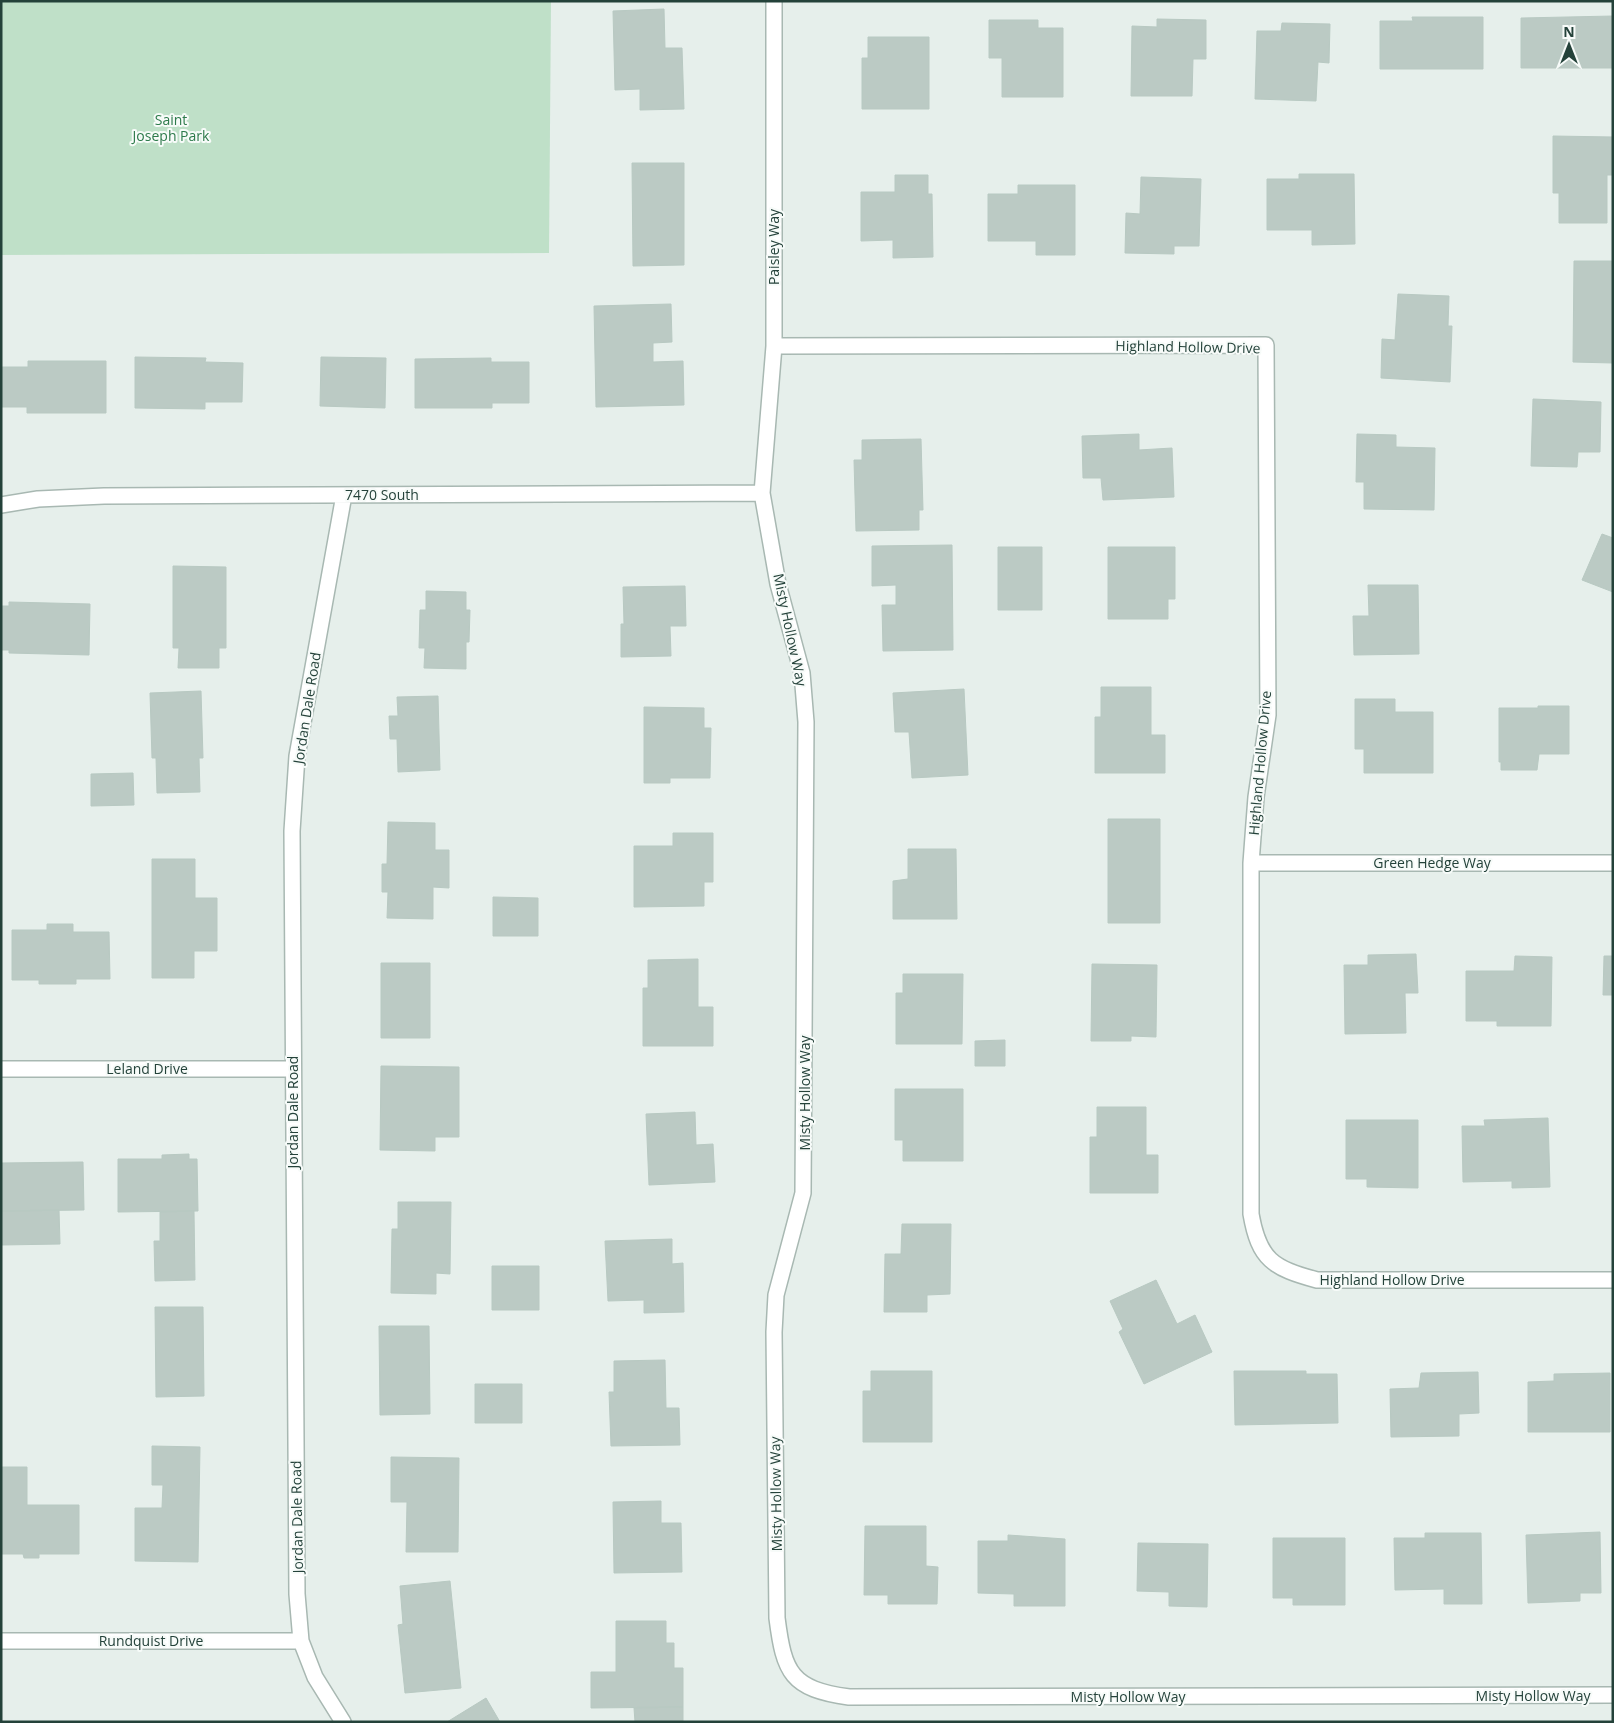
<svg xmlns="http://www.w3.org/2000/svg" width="1614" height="1723" font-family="'Open Sans',sans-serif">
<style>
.green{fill:#bfe0c8}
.building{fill:#bbcac4;stroke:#b8c9c2}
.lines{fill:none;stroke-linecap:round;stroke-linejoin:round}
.street-casing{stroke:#a8b8b2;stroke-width:18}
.street{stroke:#fff;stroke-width:15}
.labels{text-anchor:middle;stroke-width:4;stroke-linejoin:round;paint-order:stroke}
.park-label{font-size:14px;fill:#2d7a4b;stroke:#f7fbf9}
.street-label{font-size:14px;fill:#24423a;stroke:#f7fbf9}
</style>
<rect width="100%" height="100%" fill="#e6efeb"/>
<path class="green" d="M 1,1 L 551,1 L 549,253 L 1,255 Z"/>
<path class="building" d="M 664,9 L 665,48 L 682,48 L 684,109 L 640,110 L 640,89 L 615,90 L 613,11 Z
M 1613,16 L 1613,68 L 1521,68 L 1521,18 Z
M 1412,17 L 1483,17 L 1483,69 L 1380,69 L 1380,21 L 1413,21 Z
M 1157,19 L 1206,20 L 1206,59 L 1193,59 L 1192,96 L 1131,96 L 1132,26 L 1157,27 Z
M 989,20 L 1038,20 L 1038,28 L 1063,28 L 1063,97 L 1002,97 L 1002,58 L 989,58 Z
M 1282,23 L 1330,24 L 1329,63 L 1318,62 L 1316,101 L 1255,99 L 1257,31 L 1281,31 Z
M 868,37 L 929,37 L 929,109 L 862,109 L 862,58 L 868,58 Z
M 1553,136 L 1613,137 L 1613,175 L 1607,175 L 1607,223 L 1559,223 L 1559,193 L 1553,193 Z
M 632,163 L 684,163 L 684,265 L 633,266 Z
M 1299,174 L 1354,174 L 1355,244 L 1312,245 L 1312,230 L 1267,230 L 1267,179 L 1299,179 Z
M 895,175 L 928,175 L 928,194 L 932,194 L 933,257 L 893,258 L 893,240 L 861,241 L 861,192 L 895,192 Z
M 1141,177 L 1201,179 L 1199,246 L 1174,246 L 1174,254 L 1125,253 L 1126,213 L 1140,214 Z
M 1018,185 L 1075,185 L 1075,255 L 1036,255 L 1036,241 L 988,241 L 988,194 L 1018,194 Z
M 1574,261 L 1613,261 L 1613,363 L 1573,362 Z
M 1398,294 L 1449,296 L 1448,326 L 1452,326 L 1450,382 L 1381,378 L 1382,339 L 1395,340 Z
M 671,304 L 672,342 L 653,343 L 653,362 L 683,361 L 684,405 L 596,407 L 594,306 Z
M 135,357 L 206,358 L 205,362 L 243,363 L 242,402 L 205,402 L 205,409 L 135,408 Z
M 321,357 L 386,358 L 385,408 L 320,406 Z
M 491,358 L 491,362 L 529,362 L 529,403 L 492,403 L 492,408 L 415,408 L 415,359 Z
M 28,361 L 106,361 L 106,413 L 27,413 L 27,407 L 1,407 L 1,367 L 28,367 Z
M 1533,399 L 1601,402 L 1600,452 L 1578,452 L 1577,467 L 1531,466 Z
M 1139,434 L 1139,450 L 1172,448 L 1174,497 L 1103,500 L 1101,478 L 1083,478 L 1082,436 Z
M 1357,434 L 1396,435 L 1396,447 L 1435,448 L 1434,510 L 1364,509 L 1364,482 L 1356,482 Z
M 921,439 L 923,510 L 919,510 L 919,530 L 856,531 L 854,460 L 862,460 L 862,440 Z
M 1602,534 L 1613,538 L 1613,592 L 1582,580 Z
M 952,545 L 953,650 L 883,651 L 882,605 L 896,605 L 896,585 L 872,586 L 872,546 Z
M 998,547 L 1042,547 L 1042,610 L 998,610 Z
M 1108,547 L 1175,547 L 1175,599 L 1168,599 L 1168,619 L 1108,619 Z
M 173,566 L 226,567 L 226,648 L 219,648 L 219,668 L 178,668 L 179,648 L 173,648 Z
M 1368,585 L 1418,585 L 1419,654 L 1354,655 L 1353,616 L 1369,616 Z
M 685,586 L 686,626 L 670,626 L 671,656 L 621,657 L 621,624 L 624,624 L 623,587 Z
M 426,591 L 466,592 L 466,610 L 470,610 L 469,642 L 466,642 L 466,669 L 424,668 L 425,648 L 419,648 L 420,610 L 426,610 Z
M 9,602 L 90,604 L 89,655 L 9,653 L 9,650 L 1,650 L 1,606 L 9,606 Z
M 1101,687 L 1151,687 L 1151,735 L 1165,735 L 1165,773 L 1095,773 L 1095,717 L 1101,717 Z
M 964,689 L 968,775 L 912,778 L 909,732 L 895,732 L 893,693 Z
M 201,691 L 203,758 L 199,758 L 200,792 L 157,793 L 156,758 L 152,758 L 150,693 Z
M 438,696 L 440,770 L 398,772 L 397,739 L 390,739 L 389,716 L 398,716 L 397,697 Z
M 1355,699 L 1395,699 L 1395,712 L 1433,712 L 1433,773 L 1364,773 L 1364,749 L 1355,749 Z
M 1538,706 L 1569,706 L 1569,754 L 1539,754 L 1537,770 L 1501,770 L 1501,762 L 1499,762 L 1499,708 L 1538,708 Z
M 644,707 L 704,708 L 704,728 L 711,728 L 710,778 L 670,778 L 670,783 L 644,783 Z
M 133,773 L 134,805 L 91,806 L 91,774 Z
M 1108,819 L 1160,819 L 1160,923 L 1108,923 Z
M 388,822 L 435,823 L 435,850 L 449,850 L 449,888 L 433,887 L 433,919 L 387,918 L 388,892 L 382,892 L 382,864 L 387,864 Z
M 673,833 L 713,833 L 713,882 L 704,882 L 704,906 L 634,907 L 634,846 L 673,846 Z
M 908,849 L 956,849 L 957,919 L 893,919 L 893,881 L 908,879 Z
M 152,859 L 195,859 L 195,898 L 217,898 L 217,951 L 194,951 L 194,978 L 152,978 Z
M 493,897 L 538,898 L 538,936 L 493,936 Z
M 47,924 L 73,924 L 73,932 L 109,932 L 110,979 L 76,979 L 76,984 L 39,984 L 39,980 L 12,980 L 12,930 L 47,930 Z
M 1416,954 L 1418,993 L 1405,993 L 1406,1033 L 1345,1034 L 1344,965 L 1368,965 L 1368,955 Z
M 1515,956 L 1552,957 L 1551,1026 L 1497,1026 L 1497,1021 L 1466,1021 L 1466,971 L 1514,971 Z
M 1604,956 L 1613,956 L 1613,995 L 1603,995 Z
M 698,959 L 698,1007 L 713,1007 L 713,1046 L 643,1046 L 643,988 L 648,988 L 648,960 Z
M 381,963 L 430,963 L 430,1038 L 381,1038 Z
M 1092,964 L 1157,965 L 1156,1037 L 1131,1036 L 1131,1041 L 1091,1041 Z
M 903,974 L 963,974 L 962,1044 L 896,1044 L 896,993 L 903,993 Z
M 1005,1040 L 1005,1066 L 975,1066 L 975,1041 Z
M 381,1066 L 459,1067 L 459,1137 L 435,1137 L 435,1151 L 380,1150 Z
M 895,1089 L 963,1089 L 963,1161 L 903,1161 L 903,1140 L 895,1140 Z
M 1097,1107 L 1146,1107 L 1146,1155 L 1158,1155 L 1158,1193 L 1090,1193 L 1090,1137 L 1097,1137 Z
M 695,1112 L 696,1145 L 713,1144 L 715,1182 L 649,1185 L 646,1114 Z
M 1548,1118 L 1550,1187 L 1512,1188 L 1512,1181 L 1463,1182 L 1462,1126 L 1485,1126 L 1484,1120 Z
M 1346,1120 L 1418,1120 L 1418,1188 L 1367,1187 L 1367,1179 L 1346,1179 Z
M 189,1154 L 189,1159 L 197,1159 L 198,1211 L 118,1212 L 118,1159 L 162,1159 L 162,1155 Z
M 83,1162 L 84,1210 L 1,1211 L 1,1163 Z
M 398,1202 L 451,1202 L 450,1274 L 436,1273 L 436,1294 L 391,1293 L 392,1229 L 398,1229 Z
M 59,1210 L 60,1244 L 1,1245 L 1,1211 Z
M 194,1211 L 195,1280 L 155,1281 L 154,1241 L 160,1241 L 160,1212 Z
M 902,1224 L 951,1224 L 950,1294 L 927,1295 L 927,1312 L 884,1312 L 885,1254 L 901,1254 Z
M 672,1239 L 672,1264 L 683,1263 L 684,1312 L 644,1313 L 644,1300 L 608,1301 L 605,1241 Z
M 492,1266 L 539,1266 L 539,1310 L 492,1310 Z
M 1156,1280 L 1177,1324 L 1195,1315 L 1212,1352 L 1144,1384 L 1119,1332 L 1123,1329 L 1110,1301 Z
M 155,1307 L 203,1307 L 204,1396 L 156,1397 Z
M 379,1326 L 429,1326 L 430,1414 L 380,1415 Z
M 665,1360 L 666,1408 L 679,1408 L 680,1445 L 611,1446 L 609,1392 L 614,1392 L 614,1361 Z
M 871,1371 L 932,1371 L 932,1442 L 863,1442 L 863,1391 L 871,1391 Z
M 1234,1371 L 1306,1371 L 1306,1374 L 1337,1374 L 1338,1423 L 1235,1425 Z
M 1478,1372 L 1479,1413 L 1459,1414 L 1459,1436 L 1391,1437 L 1390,1389 L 1419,1388 L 1421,1373 Z
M 1610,1373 L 1610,1432 L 1528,1432 L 1528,1382 L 1554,1381 L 1554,1374 Z
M 475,1384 L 522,1384 L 522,1423 L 475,1423 Z
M 152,1446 L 200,1447 L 198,1562 L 135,1561 L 135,1508 L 162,1508 L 163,1485 L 152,1485 Z
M 391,1457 L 459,1458 L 458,1552 L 406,1552 L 407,1502 L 391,1502 Z
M 1,1467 L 27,1467 L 27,1505 L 79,1505 L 79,1554 L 39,1554 L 39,1558 L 24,1558 L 23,1554 L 1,1554 Z
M 661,1501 L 661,1523 L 681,1523 L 682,1572 L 614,1573 L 613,1502 Z
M 865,1526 L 926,1526 L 926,1566 L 938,1567 L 937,1604 L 888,1604 L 888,1595 L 864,1595 Z
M 1600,1532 L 1601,1593 L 1580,1593 L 1580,1601 L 1528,1603 L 1526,1535 Z
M 1425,1533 L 1481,1533 L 1482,1604 L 1444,1604 L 1444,1589 L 1395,1590 L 1394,1538 L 1425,1538 Z
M 1008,1535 L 1065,1539 L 1065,1606 L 1014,1606 L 1014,1594 L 978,1593 L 978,1541 L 1008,1541 Z
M 1273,1538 L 1345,1538 L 1345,1605 L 1293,1605 L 1293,1598 L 1273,1598 Z
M 1138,1543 L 1208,1544 L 1207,1607 L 1169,1606 L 1169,1592 L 1137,1591 Z
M 450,1581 L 461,1688 L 405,1693 L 398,1625 L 403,1624 L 400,1586 Z
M 616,1621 L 666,1621 L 666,1643 L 674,1643 L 674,1668 L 683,1668 L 683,1707 L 591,1708 L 591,1672 L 616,1672 Z
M 486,1698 L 500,1722 L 447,1722 Z
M 683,1707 L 683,1722 L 635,1722 L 634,1708 Z"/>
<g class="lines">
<defs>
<path id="street" d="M 774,1 L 774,346 L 762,493 L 778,584 L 802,673 L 806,722 L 803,1193 L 776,1295 L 774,1332 L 777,1618 C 784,1673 791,1689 849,1697 L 1613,1695
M 774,346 L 1266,345 L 1268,715 L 1256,797 L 1251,863 L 1251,1214 C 1259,1260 1273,1268 1317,1280 L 1613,1280
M 1,505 L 38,499 L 104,496 L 762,493
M 1251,863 L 1613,863
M 1,1069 L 292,1069
M 1,1641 L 301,1641
M 343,1722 L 315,1677 L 301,1641 L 297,1594 L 292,831 L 297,756 L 344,495"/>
</defs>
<use href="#street" class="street-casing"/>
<use href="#street" class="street"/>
</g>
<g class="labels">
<g class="park-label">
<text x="171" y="125">Saint<tspan x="171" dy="16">Joseph Park</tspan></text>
</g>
<g class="street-label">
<text transform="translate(774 247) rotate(-90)" y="5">Paisley Way</text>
<text transform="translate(1188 347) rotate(1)" y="5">Highland Hollow Drive</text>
<text x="382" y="500">7470 South</text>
<text transform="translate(790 630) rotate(78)" y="5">Misty Hollow Way</text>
<text transform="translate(307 708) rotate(-81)" y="5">Jordan Dale Road</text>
<text transform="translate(1260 763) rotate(-85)" y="5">Highland Hollow Drive</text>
<text x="1432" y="868">Green Hedge Way</text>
<text x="147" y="1074">Leland Drive</text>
<text transform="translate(805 1093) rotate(-90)" y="5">Misty Hollow Way</text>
<text transform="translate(293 1112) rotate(-90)" y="5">Jordan Dale Road</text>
<text x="1392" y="1285">Highland Hollow Drive</text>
<text transform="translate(776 1494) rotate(-91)" y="5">Misty Hollow Way</text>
<text transform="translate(297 1517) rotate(-91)" y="5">Jordan Dale Road</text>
<text x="151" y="1646">Rundquist Drive</text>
<text x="1533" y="1701">Misty Hollow Way</text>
<text x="1128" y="1702">Misty Hollow Way</text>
</g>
</g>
<rect width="1614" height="1723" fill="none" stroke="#24423a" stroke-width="5"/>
<g transform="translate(1569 45)" stroke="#f7fbf9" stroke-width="4" paint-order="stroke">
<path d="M0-4L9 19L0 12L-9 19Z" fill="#24423a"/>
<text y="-8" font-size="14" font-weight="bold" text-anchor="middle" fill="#24423a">N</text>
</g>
</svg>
